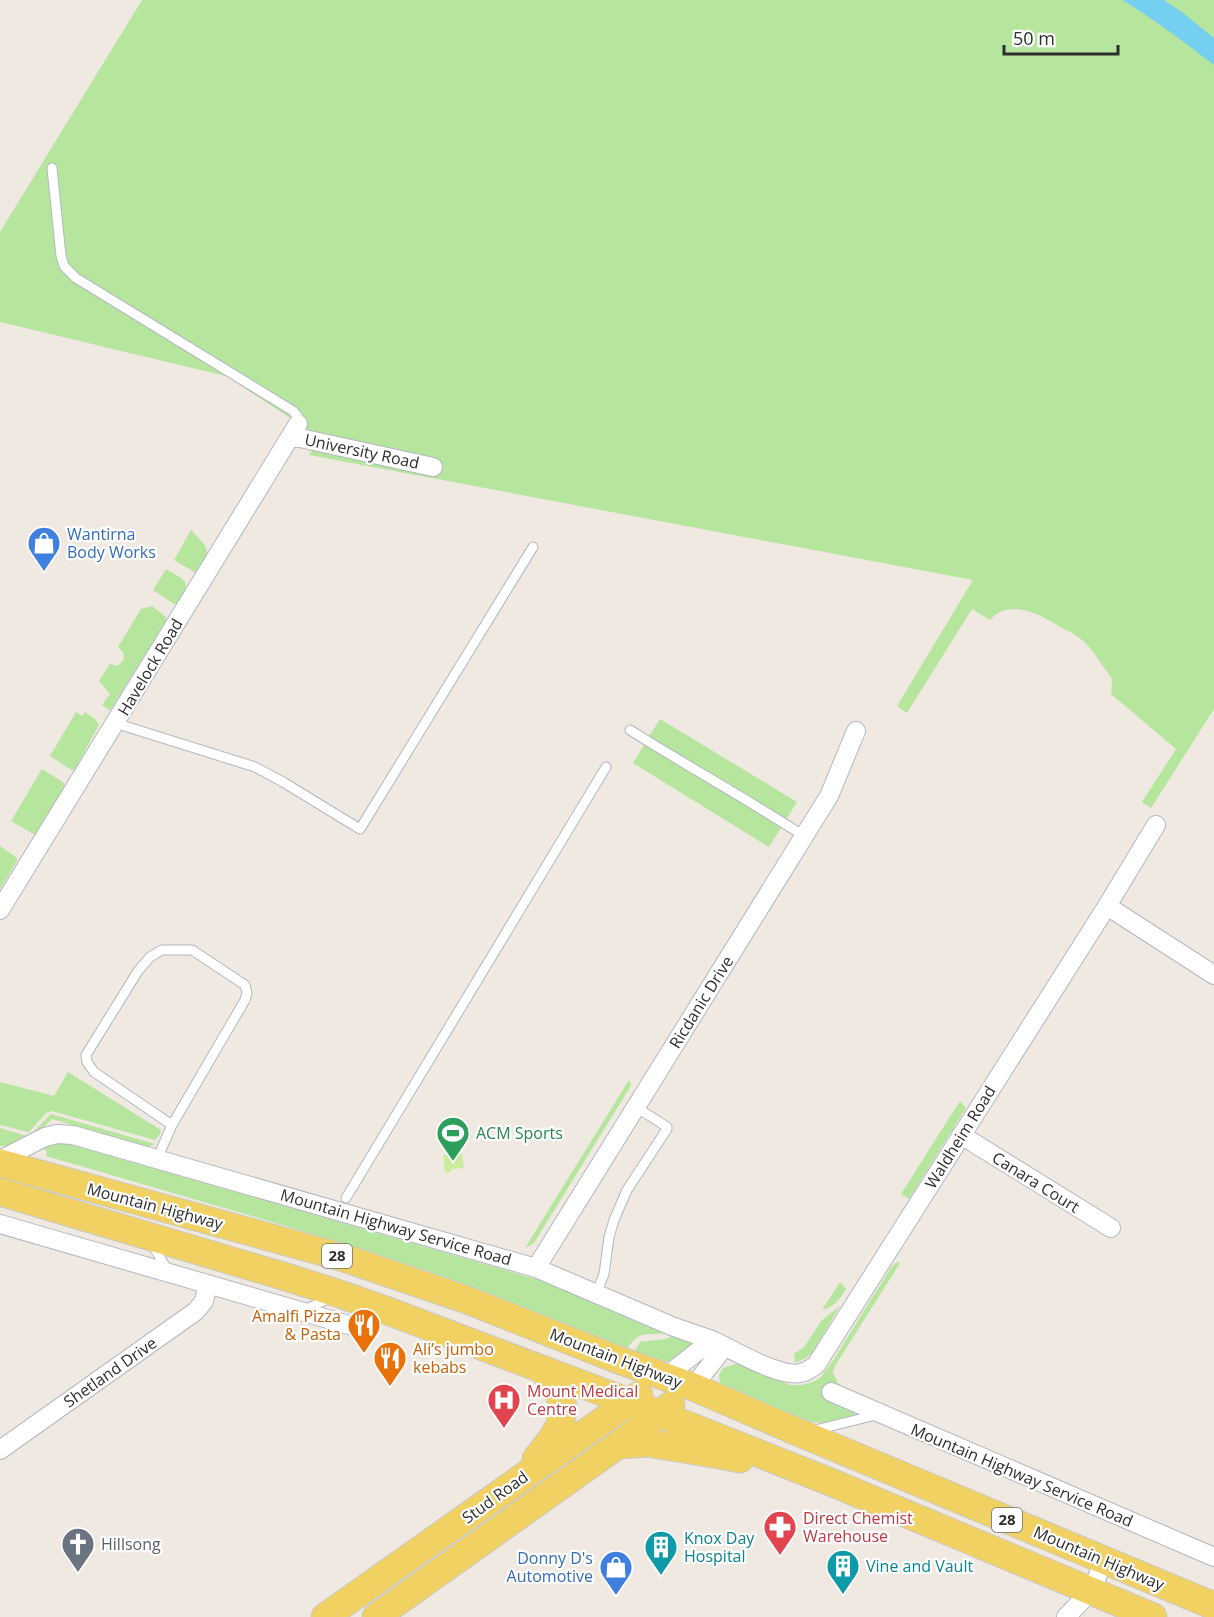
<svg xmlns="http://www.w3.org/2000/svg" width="1214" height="1617" font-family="'Open Sans',sans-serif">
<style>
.green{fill:#b6e59e}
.pitch{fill:#c9ec9a}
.water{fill:#75cff0}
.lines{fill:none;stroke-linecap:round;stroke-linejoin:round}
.lane-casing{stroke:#b4b7c1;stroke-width:11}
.street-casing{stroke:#b4b7c1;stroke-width:20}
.primary-casing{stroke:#c9c9c9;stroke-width:29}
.lane{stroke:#fff;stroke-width:9}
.street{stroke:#fff;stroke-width:18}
.primary{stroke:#f2d163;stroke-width:27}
.labels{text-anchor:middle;stroke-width:4.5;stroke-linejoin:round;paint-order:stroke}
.shield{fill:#fff;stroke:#6d6d6d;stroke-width:1.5}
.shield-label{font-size:15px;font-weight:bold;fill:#2e2e2e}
.street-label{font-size:16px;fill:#2e2e2e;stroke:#fff}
.shop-label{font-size:16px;fill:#366cbe;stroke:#fff;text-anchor:start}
.leisure-label{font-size:16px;fill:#27864d;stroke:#fff;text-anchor:start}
.food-label{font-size:16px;fill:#c56008;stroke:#fff;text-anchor:end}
.health-label{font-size:16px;fill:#be3a42;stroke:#fff;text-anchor:start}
.culture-label{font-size:16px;fill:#0d838f;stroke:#fff;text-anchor:start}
.worship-label{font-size:16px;fill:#5b616d;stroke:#fff;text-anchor:start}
</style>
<rect width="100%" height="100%" fill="#efe9e1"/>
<path class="green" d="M 142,0 L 1214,0 L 1214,709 L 1151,808 L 1142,802 L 1176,749 L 1111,694 L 1112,683 L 1111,677 C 1103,667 1092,648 1082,640 C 1077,635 1068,631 1062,628 C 1042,615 1009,597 990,620 L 972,609 L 907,713 L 897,706 L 973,580 L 309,455 L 322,435 L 313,433 L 226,376 L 0,322 L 0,232 Z
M 191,530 C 211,551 211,549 196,573 L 174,560 Z
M 166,569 C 189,583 191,580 177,604 L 174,604 L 153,590 Z
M 152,606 L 166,617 L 166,621 L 111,709 L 109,710 L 102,705 L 110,694 L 99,681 L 110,664 L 117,666 L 122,662 L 124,658 L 123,652 L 118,647 L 141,609 Z
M 76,712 L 82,716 L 85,712 L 95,719 L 99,725 L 75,769 L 72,770 L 50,756 Z
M 660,719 L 797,802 L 769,847 L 633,763 Z
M 42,769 L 64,783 L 64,787 L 35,835 L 11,821 Z
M 0,846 L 17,858 L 17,861 L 0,889 Z
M 68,1072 L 161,1130 L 160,1134 L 155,1140 L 52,1111 L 46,1113 L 29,1132 L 0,1125 L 0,1082 L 54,1096 Z
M 629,1080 L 631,1085 L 627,1092 L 534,1243 L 525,1248 Z
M 960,1101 L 966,1108 L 909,1199 L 901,1194 Z
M 51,1114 L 155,1144 L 149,1147 L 52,1119 C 47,1123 43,1129 38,1133 C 28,1141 13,1147 0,1146 L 0,1128 L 30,1137 L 31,1134 L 34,1135 L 34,1131 Z
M 62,1142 L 536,1279 L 664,1330 L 664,1333 C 647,1336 637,1330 628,1349 L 442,1276 L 385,1257 L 289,1227 L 46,1156 L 47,1151 L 42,1148 L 53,1143 Z
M 897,1262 L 900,1263 L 835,1366 L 833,1373 L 838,1383 L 842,1386 L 870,1398 L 854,1415 L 827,1423 L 812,1422 L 804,1420 L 720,1384 L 719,1375 L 723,1368 L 736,1364 L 747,1366 L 790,1385 L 801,1385 L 810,1383 L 820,1378 L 834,1359 L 892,1266 Z
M 840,1282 L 846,1289 C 840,1299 833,1308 822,1310 Z
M 840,1306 L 812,1353 L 806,1358 L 795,1363 L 794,1354 L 804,1347 L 822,1320 Z
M 674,1335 L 697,1345 C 669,1367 666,1365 635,1351 L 640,1342 L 666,1339 Z"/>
<path class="pitch" d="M 462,1154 L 464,1168 L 451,1169 L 451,1172 L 445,1173 L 443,1155 Z"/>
<path class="water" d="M 1122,0 L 1164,0 L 1183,13 L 1214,38 L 1214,65 C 1184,42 1154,19 1122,0 Z"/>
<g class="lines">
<defs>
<path id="lane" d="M 52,168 L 61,256 L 64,266 L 76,278 L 293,411 L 298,417 L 298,424
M 115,723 L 255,767 L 283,782 L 360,829 L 533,547
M 630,730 C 687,766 747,799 804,836
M 157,1159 L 172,1125 L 245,1000 L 247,993 L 245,985 L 192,950 L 162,950 L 150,957 L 138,971 L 86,1055 L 87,1062 L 94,1072 L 172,1125
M 346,1198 L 606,767
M 152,1244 L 168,1271
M 596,1294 L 604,1274 L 609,1237 L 614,1220 L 627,1190 L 667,1129 L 667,1127 L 636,1107
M 304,1310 L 332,1297
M 811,1431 L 876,1415"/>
<path id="street" d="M 291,436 L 433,467
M 1107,906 L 1214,975
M 0,910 L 298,424
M 961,1135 L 1111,1228
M 0,1160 L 45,1137 L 57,1134 L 73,1135 L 536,1268 L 674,1327 L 712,1340
M 0,1224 L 366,1330
M 536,1268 L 829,796 L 856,731
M 665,1377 L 712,1340 C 732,1349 784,1381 804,1372 C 808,1371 813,1367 816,1365 L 1107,906 L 1156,825
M 693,1387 L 725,1346
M 831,1392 L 1214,1557
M 0,1450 L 196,1311 L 204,1301 L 208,1284
M 1066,1617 L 1092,1590 L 1104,1560"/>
<path id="primary" d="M 0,1163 L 341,1257 L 467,1300 L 616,1359 L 693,1387 L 800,1433 L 1214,1606
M 0,1192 L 286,1277 L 340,1294 L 388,1311 L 629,1402 L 828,1481 L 1153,1617
M 618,1445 L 648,1443 L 720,1455 L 740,1459
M 536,1459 C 549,1442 569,1422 561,1399 C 557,1388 549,1379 543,1369
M 325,1617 L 639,1395
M 376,1617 L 618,1445 L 671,1405"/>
</defs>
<use href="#lane" class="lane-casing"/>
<use href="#street" class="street-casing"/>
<use href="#primary" class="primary-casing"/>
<use href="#lane" class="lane"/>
<use href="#street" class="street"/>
<use href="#primary" class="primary"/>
</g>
<defs>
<symbol id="shop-pin" viewBox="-11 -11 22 30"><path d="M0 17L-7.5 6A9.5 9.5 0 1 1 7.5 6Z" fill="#3f7fe0" stroke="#fff"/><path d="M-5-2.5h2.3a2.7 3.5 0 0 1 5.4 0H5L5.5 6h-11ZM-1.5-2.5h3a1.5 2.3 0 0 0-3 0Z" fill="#fff"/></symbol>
<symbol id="stadium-pin" viewBox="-11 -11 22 30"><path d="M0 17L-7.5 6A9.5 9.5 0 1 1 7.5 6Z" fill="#2e9e5b" stroke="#fff"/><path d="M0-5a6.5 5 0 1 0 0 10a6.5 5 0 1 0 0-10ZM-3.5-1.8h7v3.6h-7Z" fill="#fff"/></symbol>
<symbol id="restaurant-pin" viewBox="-11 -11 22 30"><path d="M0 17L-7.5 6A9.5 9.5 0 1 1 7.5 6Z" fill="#e8710a" stroke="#fff"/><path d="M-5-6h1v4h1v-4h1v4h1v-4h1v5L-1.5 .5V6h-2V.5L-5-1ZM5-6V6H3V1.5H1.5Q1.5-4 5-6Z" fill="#fff"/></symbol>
<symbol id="hospital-pin" viewBox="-11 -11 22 30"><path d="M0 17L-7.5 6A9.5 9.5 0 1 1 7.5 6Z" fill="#e0444e" stroke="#fff"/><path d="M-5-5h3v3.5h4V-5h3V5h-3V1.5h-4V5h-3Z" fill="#fff"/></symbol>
<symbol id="pharmacy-pin" viewBox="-11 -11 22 30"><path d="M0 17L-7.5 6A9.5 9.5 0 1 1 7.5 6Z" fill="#e0444e" stroke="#fff"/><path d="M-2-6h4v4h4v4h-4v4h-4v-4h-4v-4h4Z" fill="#fff"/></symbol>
<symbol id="church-pin" viewBox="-11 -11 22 30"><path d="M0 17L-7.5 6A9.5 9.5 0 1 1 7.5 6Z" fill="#6b7280" stroke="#fff"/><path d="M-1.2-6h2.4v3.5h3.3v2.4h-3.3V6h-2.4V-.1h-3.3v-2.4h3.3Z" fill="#fff"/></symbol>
<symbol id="building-pin" viewBox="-11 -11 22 30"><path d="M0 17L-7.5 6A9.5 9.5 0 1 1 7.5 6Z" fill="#0f9aa8" stroke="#fff"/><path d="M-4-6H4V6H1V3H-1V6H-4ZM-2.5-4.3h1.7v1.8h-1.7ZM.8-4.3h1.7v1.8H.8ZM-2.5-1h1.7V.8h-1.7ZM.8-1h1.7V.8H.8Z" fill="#fff"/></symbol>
</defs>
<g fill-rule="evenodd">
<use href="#shop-pin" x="25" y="524" width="38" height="52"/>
<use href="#stadium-pin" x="434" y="1114" width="38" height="52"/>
<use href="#restaurant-pin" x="345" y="1306" width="38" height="52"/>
<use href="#restaurant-pin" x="371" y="1339" width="38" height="52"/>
<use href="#hospital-pin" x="485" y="1381" width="38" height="52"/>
<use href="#pharmacy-pin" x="761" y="1508" width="38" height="52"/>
<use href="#church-pin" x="59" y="1525" width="38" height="52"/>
<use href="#building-pin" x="642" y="1528" width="38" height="52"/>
<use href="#building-pin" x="824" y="1547" width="38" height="52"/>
<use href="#shop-pin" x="597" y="1548" width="38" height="52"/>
</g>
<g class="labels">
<g class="shield">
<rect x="322" y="1244" width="30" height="24" rx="4.5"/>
<rect x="992" y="1508" width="30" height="24" rx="4.5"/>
</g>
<g class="shield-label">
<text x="337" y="1261">28</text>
<text x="1007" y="1525">28</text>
</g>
<g class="street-label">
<text transform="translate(362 451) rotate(12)" y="6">University Road</text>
<text transform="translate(150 667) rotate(-59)" y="6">Havelock Road</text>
<text transform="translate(701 1002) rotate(-58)" y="6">Ricdanic Drive</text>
<text transform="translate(960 1137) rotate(-58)" y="6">Waldheim Road</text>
<text transform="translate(1036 1182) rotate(32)" y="6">Canara Court</text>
<text transform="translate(155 1206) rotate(15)" y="6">Mountain Highway</text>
<text transform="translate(396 1227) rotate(16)" y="6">Mountain Highway Service Road</text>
<text transform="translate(616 1358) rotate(21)" y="6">Mountain Highway</text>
<text transform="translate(110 1372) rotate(-35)" y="6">Shetland Drive</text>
<text transform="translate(1022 1475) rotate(23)" y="6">Mountain Highway Service Road</text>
<text transform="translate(495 1497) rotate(-36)" y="6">Stud Road</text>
<text transform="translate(1099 1558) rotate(23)" y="6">Mountain Highway</text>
</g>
<g class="shop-label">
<text x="67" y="540">Wantirna<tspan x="67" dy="18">Body Works</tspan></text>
<text x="593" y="1564" text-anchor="end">Donny D's<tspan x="593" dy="18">Automotive</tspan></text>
</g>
<g class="leisure-label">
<text x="476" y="1139">ACM Sports</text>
</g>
<g class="food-label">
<text x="341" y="1322">Amalfi Pizza<tspan x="341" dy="18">&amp; Pasta</tspan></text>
<text x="413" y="1355" text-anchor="start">Ali’s jumbo<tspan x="413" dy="18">kebabs</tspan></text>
</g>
<g class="health-label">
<text x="527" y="1397">Mount Medical<tspan x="527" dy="18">Centre</tspan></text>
<text x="803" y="1524">Direct Chemist<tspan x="803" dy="18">Warehouse</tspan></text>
</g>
<g class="culture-label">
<text x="684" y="1544">Knox Day<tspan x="684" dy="18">Hospital</tspan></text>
<text x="866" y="1572">Vine and Vault</text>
</g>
<g class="worship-label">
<text x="101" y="1550">Hillsong</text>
</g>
</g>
<path d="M1004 45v9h114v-9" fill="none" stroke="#2e2e2e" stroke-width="3"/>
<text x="1013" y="45" font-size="18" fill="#2e2e2e" stroke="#ffffff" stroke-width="4.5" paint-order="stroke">50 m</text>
</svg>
